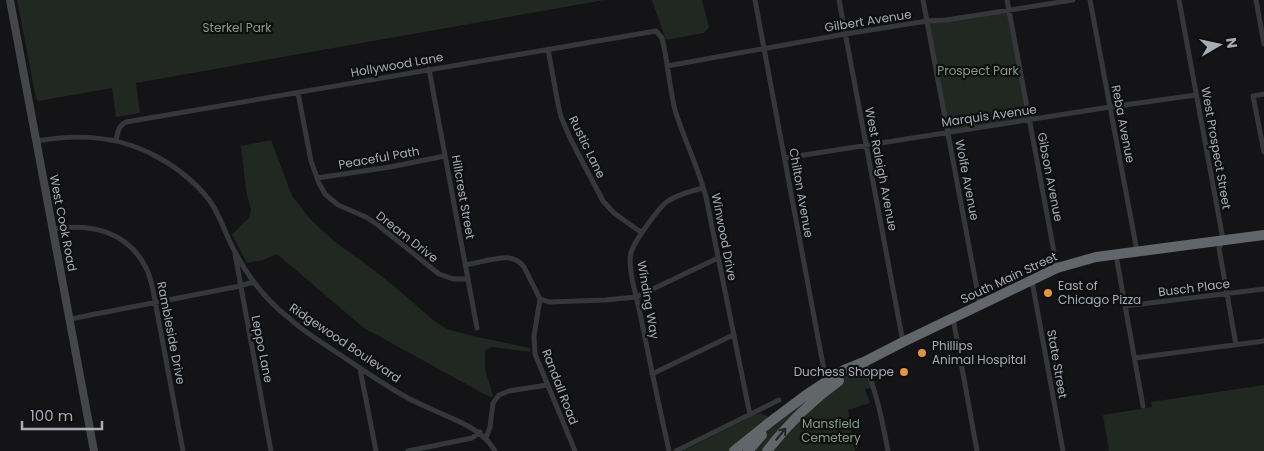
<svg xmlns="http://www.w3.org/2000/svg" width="1264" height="451" font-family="Poppins,sans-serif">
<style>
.green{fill:#212821}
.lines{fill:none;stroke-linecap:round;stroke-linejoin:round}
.street{stroke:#36373a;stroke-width:5}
.secondary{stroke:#44464a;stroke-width:8}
.highway{stroke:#62666b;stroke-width:10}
.oneway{stroke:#242528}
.poi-dot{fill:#e09542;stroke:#0f0f11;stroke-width:2}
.labels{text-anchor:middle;stroke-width:4.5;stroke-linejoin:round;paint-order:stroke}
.street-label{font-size:12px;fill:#a7adb5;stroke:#0f0f11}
.park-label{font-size:12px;fill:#829e80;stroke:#0f0f11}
.poi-label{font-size:12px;fill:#a7adb5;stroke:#0f0f11;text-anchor:start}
</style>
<rect width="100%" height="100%" fill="#141416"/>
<path class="green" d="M 17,0 L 604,0 L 136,83 L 140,113 L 116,117 L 112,88 L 38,101 L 36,99 Z
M 652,0 L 702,0 L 709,27 L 704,33 L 666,40 Z
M 1008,10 L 1029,120 L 948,132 L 927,21 Z
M 271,140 L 292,196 L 311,220 L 335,242 L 366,264 L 395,287 L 433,320 L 447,329 L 477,337 L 530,348 L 530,352 L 492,347 L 485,350 L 485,369 L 493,396 L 491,397 L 488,396 L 364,328 L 277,254 L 263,260 L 247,263 L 232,235 L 240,226 L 249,218 L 251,210 L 246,190 L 241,146 Z
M 866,357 L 876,387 L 865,389 L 870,403 L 848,410 L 855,451 L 683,451 L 755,415 L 761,413 L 767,416 L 769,419 Z
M 1264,385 L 1264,451 L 1106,451 L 1109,450 L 1103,415 L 1152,407 L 1151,402 Z"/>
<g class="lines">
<path class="street" d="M 755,0 L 826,381
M 839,0 L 903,342
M 923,0 L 980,305
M 1007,0 L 1057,268
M 1090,0 L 1137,251
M 1179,0 L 1222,234 L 1222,241 L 1219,248 L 1236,345
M 1256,0 L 1264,44
M 548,49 L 558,104 L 561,117 L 571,140 L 603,201 L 614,213 L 642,233
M 667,66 L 845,34 L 927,21 L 946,20 L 1073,0
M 429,69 L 477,328
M 298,93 L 311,161 L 319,183 L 325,194 L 338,205 L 366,217 L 378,225 L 439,274 L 453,279 L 468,279
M 1264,94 L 1253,96 L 1264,152
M 116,140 C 118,132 118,126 126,122 L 656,31 L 662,38 C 668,61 669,86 675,110 C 684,139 698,167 706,197 L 750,415
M 37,141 C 81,133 122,136 161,159 C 179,169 198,185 210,201 C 221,217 226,236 235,252 C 248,277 267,301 290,319 C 303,331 318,340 333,350 C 357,366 381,383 406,397 C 417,403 429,408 440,413 C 462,423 483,430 495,451
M 785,158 L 1110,107 L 1196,95
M 317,178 L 390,167 L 445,156
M 53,229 C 90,223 128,231 146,268 C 150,275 151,283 153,290 L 183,451
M 235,254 L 271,451
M 1116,255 L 1143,406
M 465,265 C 477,263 500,256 510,258 C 516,259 520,262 524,267 L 540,299 L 549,302 L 605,300 L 636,297 L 718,258
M 1032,281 L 1063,451
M 540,299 L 534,336 L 535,354 L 575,451
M 1125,306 L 1264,289
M 953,318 L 977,451
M 70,319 L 240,286 L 253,282
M 1135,358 L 1264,341
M 864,363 C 877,392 882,420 888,451
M 360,369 L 376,451
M 652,374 L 733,335
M 486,438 L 490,427 L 493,403 L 499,395 L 509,391 L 547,385
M 408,451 L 472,438 L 480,432
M 669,451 C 659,405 649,359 640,313 C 637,298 627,267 631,253 C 633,243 659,207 668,201 C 678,194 692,191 703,188
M 676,451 L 779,400"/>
<path class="secondary" d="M 10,0 L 94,451"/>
<path class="highway" d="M 734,451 L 770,422 L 806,395 L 844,370 L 864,362 L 903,342 L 1057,268 L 1096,257 L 1264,235
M 748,451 L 762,435
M 767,451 C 788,424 811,401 839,381"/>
</g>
<defs><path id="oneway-shaft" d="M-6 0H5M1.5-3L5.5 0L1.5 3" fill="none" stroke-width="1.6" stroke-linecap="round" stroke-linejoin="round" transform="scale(1.25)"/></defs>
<use class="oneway" href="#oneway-shaft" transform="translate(781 434) rotate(-50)"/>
<g class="poi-dot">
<circle cx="1048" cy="293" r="5"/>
<circle cx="922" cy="353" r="5"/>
<circle cx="904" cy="372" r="5"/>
</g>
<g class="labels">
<g class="street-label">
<text transform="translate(868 21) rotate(-9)" y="4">Gilbert Avenue</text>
<text transform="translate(397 65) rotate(-10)" y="4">Hollywood Lane</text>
<text transform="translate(989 116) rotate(-8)" y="4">Marquis Avenue</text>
<text transform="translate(1123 124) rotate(79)" y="4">Reba Avenue</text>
<text transform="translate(587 147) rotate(64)" y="4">Rustic Lane</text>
<text transform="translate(1216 148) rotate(80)" y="4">West Prospect Street</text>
<text transform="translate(379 158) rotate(-10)" y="4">Peaceful Path</text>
<text transform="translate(881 169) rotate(79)" y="4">West Raleigh Avenue</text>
<text transform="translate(1050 177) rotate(79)" y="4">Gibson Avenue</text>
<text transform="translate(967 180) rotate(79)" y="4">Wolfe Avenue</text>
<text transform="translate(801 193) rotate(80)" y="4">Chilton Avenue</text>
<text transform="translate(463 197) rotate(80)" y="4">Hillcrest Street</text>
<text transform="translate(63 223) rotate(79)" y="4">West Cook Road</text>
<text transform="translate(407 237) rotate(38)" y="4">Dream Drive</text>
<text transform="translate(724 237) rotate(79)" y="4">Winwood Drive</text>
<text transform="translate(1009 278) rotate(-25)" y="4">South Main Street</text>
<text transform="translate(1194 288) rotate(-7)" y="4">Busch Place</text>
<text transform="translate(648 300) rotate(80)" y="4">Winding Way</text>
<text transform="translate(171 333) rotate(79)" y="4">Rambleside Drive</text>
<text transform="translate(345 343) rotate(34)" y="4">Ridgewood Boulevard</text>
<text transform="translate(262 349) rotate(79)" y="4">Leppo Lane</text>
<text transform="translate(1057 364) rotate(80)" y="4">State Street</text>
<text transform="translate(560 387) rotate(69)" y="4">Randall Road</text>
</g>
<g class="park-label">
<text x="237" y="32">Sterkel Park</text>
<text x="978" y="75">Prospect Park</text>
<text x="831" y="428">Mansfield<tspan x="831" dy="14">Cemetery</tspan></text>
</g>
<g class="poi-label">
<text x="1058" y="290">East of<tspan x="1058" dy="14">Chicago Pizza</tspan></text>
<text x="932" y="350">Phillips<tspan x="932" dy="14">Animal Hospital</tspan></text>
<text x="894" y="376" text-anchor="end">Duchess Shoppe</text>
</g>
</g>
<g transform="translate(1219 45) rotate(81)" stroke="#0f0f11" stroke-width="4" paint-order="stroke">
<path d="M0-4L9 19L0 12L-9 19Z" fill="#a7adb5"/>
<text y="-8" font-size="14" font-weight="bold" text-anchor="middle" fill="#a7adb5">N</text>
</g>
<path d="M22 421v8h80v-8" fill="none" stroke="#a7adb5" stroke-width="2.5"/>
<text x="30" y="421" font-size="15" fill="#a7adb5" stroke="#0f0f11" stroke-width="4" paint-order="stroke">100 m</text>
</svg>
